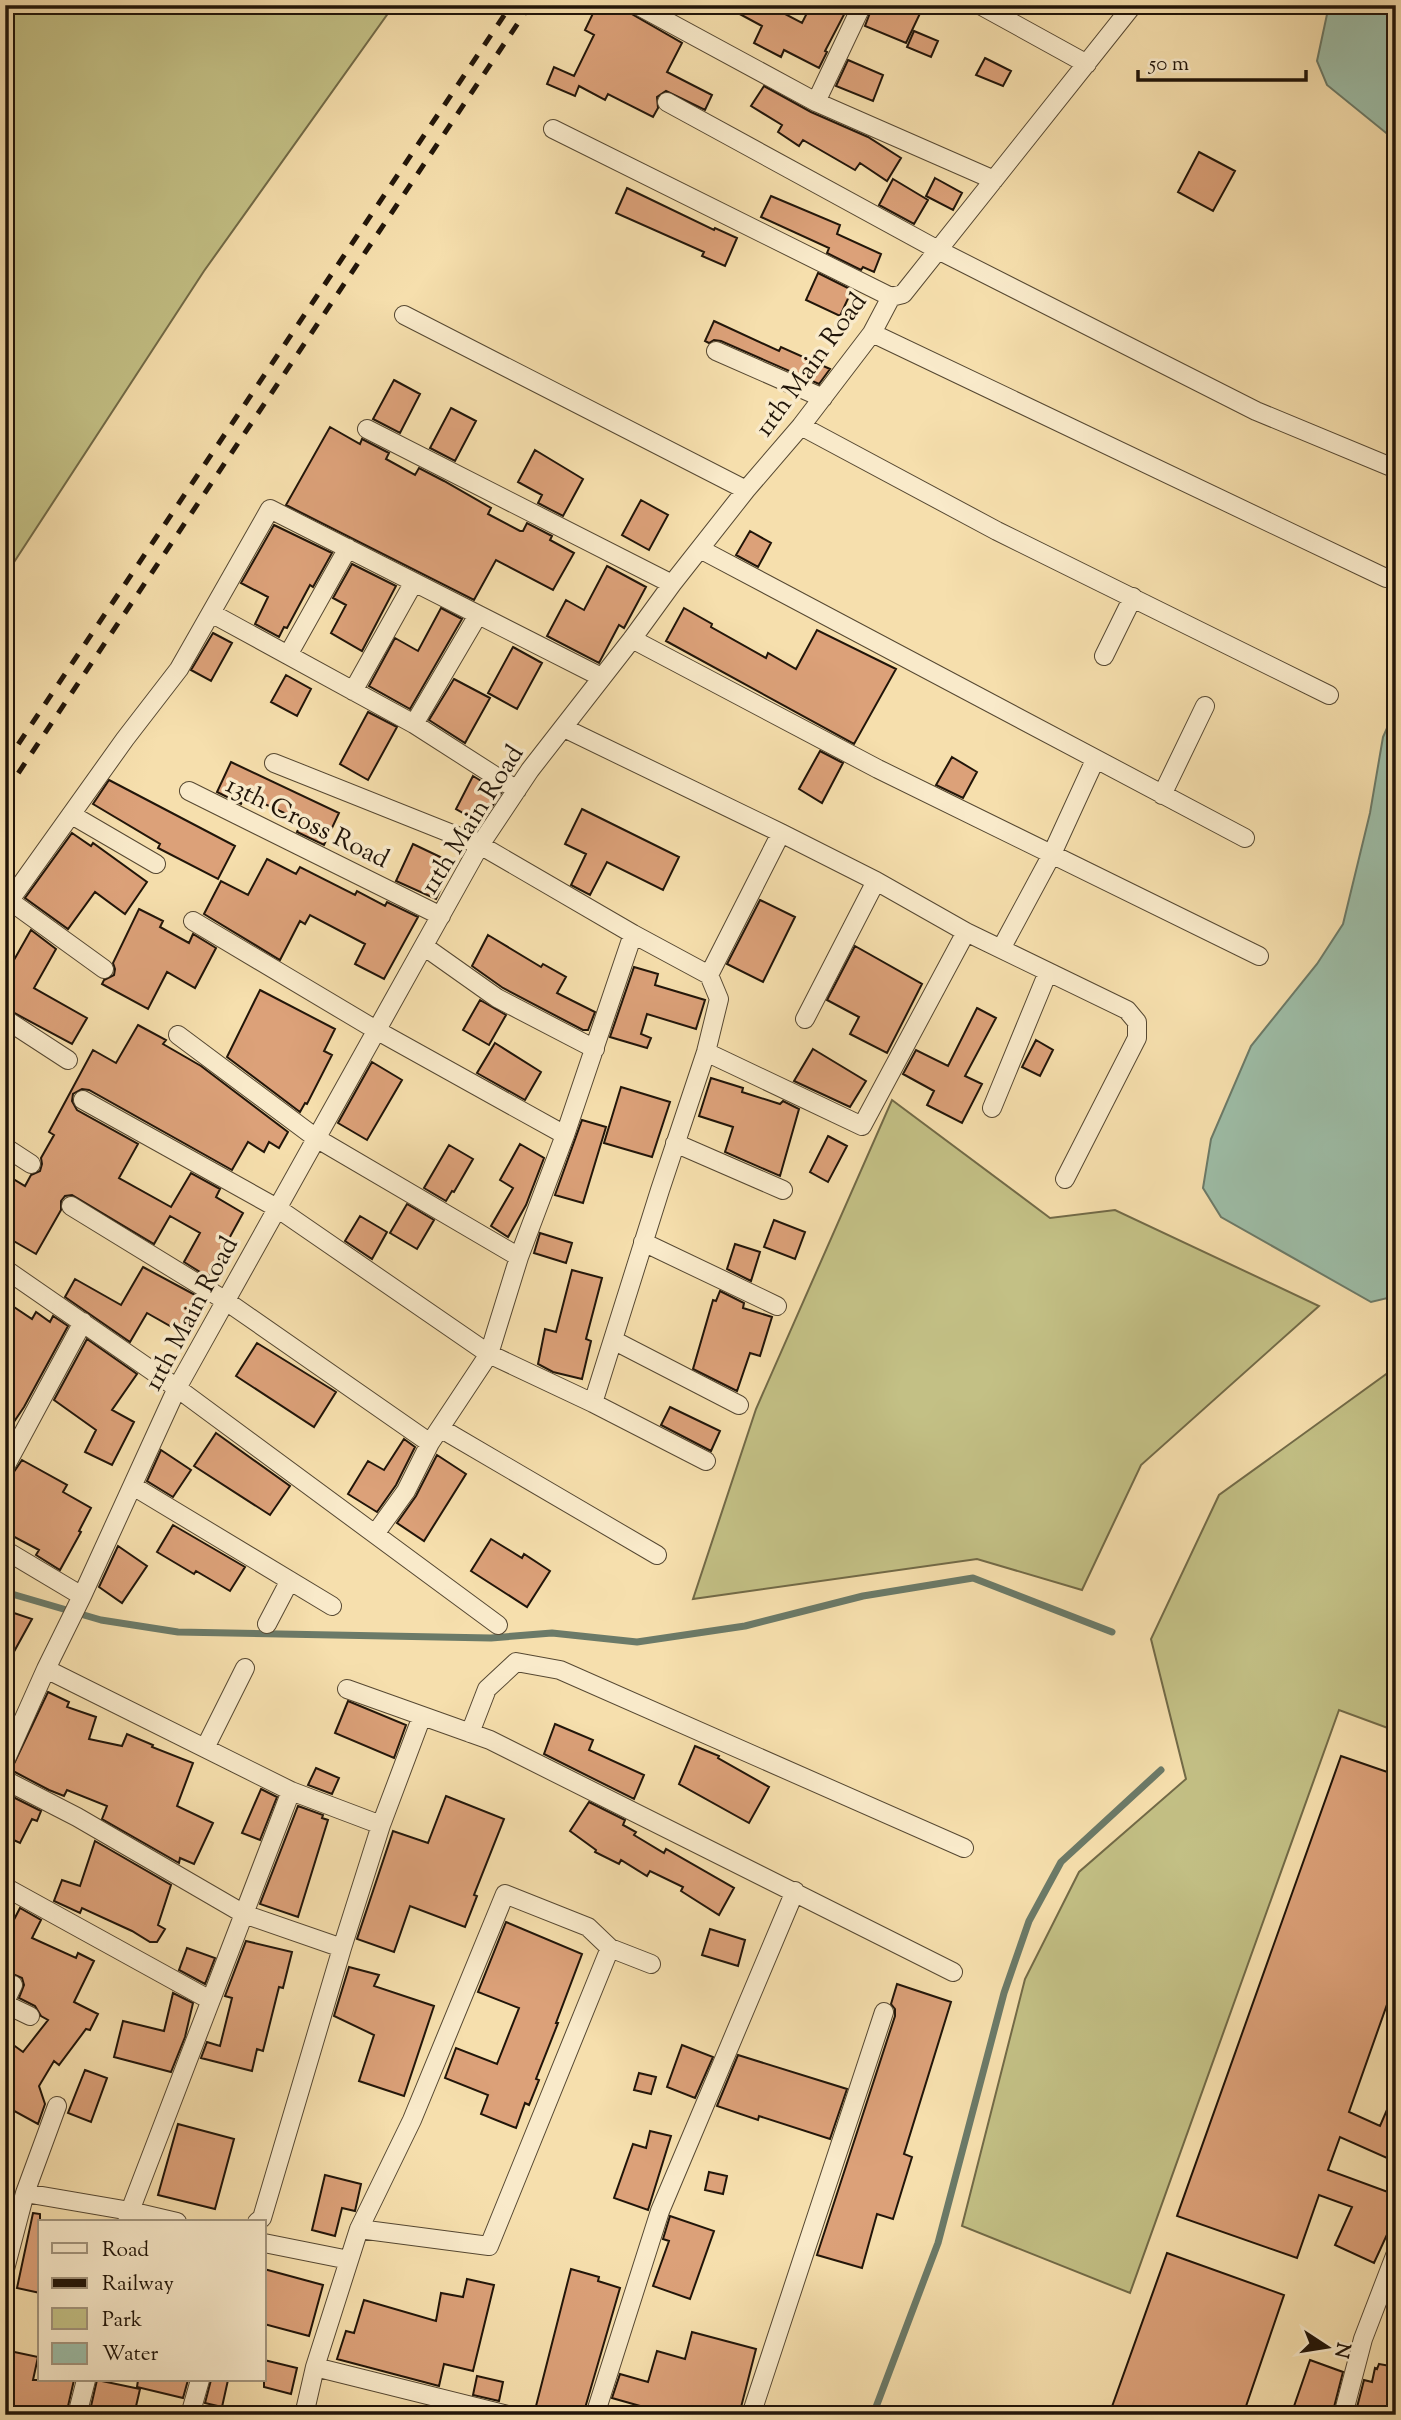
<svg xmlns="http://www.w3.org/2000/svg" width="1401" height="2420" font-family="'Sorts Mill Goudy',serif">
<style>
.green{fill:#c3c085;stroke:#726a47;stroke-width:2}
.water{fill:#9dbda7;stroke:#6b7a68;stroke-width:2}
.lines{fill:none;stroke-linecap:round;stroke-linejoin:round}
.stream{stroke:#6b7a68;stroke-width:7}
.building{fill:#dca179;stroke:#211509;stroke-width:2}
.minor-casing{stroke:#564832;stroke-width:20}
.minor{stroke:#f9eaca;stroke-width:18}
.rail{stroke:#211509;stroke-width:5;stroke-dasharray:12 12;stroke-linecap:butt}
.labels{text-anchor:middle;stroke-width:7;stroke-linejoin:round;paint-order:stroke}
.street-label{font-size:26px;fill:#211509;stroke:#f9eaca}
</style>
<rect width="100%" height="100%" fill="#f6dfad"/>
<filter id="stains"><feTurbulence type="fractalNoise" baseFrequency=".00286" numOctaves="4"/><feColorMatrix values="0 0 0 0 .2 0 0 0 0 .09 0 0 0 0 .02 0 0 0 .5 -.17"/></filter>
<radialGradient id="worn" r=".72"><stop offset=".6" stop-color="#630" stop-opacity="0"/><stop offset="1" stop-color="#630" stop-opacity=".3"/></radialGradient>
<path class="green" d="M 5,5 L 394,5 L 204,271 L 5,576 Z
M 892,1100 L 1050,1218 L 1115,1210 L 1319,1306 L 1141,1465 L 1082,1590 L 977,1559 L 693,1599 L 756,1409 Z
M 1396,1367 L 1396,1731 L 1339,1710 L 1130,2293 L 962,2226 L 1025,1979 L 1079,1872 L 1186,1779 L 1151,1639 L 1219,1495 Z"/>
<path class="water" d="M 1329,5 L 1396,5 L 1396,141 L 1327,85 L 1317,61 Z
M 1396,708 L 1396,1296 L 1371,1302 L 1221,1217 L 1203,1188 L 1211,1139 L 1251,1046 L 1317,964 L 1343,924 L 1370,813 L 1383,737 Z"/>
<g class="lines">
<path class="stream" d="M 5,1592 L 101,1620 L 178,1632 L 491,1638 L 552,1633 L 637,1642 L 745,1626 L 863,1596 L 973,1578 L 1112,1632
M 873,2415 L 938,2243 L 1004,1993 L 1029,1921 L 1061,1862 L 1161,1770"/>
</g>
<path class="building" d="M 597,5 L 616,5 L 682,43 L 667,72 L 712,95 L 705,110 L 666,91 L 657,97 L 658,108 L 653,117 L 608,94 L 605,100 L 579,86 L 575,96 L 547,84 L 554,67 L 574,76 L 594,35 L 585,30 Z
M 723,5 L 768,5 L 802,23 L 811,5 L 849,5 L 825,51 L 827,52 L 819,68 L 784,50 L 781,57 L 754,43 L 762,26 Z
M 873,5 L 924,5 L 906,43 L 865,26 Z
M 914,31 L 938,41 L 931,57 L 907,47 Z
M 985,58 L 1011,71 L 1003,86 L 976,75 Z
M 848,60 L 883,75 L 873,101 L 836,86 Z
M 764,86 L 811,112 L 868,137 L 901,158 L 887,181 L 860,163 L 855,170 L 803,140 L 799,146 L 778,132 L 782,125 L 751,106 Z
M 1199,152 L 1235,171 L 1213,211 L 1178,192 Z
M 935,178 L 962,193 L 953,210 L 926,196 Z
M 893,179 L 928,200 L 914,224 L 879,205 Z
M 627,188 L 714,230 L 715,228 L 737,238 L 725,266 L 702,256 L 704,252 L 616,213 Z
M 771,196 L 840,225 L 837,234 L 881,254 L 874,272 L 863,267 L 861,270 L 827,253 L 829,248 L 761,217 Z
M 818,273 L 852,290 L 840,316 L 806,300 Z
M 714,321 L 779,351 L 781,347 L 830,369 L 819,384 L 721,341 L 714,340 L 709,343 L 705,341 Z
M 394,380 L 420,394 L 400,433 L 373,419 Z
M 451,408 L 476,421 L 455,461 L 430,448 Z
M 330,427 L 360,444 L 362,439 L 389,453 L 386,459 L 415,475 L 419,468 L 444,481 L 491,508 L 488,514 L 520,531 L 523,531 L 527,523 L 552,536 L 550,540 L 574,553 L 553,590 L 496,560 L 474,600 L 286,505 Z
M 535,450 L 583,479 L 563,516 L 538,503 L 542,495 L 518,482 Z
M 641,500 L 668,515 L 649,550 L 622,535 Z
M 274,525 L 332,553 L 313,587 L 310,585 L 287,628 L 284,627 L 279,637 L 255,624 L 268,597 L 241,583 Z
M 750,531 L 771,543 L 758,567 L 736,555 Z
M 352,564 L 396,586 L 362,651 L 331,633 L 346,605 L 333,598 Z
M 607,566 L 646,587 L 624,628 L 619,625 L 599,663 L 547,636 L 566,600 L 584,610 Z
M 441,608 L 462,619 L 410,709 L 369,686 L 395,638 L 418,651 Z
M 684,608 L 712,624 L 711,627 L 766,658 L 768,653 L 796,669 L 817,630 L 896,669 L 854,744 L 666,641 Z
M 213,633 L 232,643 L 211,681 L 191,670 Z
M 513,647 L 542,663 L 517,709 L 488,693 Z
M 286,675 L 311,689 L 297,716 L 271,702 Z
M 454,679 L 490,698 L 465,743 L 429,720 Z
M 368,712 L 397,727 L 368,780 L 340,764 Z
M 820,751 L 843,763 L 822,803 L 799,789 Z
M 952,757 L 977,772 L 963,798 L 936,785 Z
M 231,762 L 339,813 L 324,845 L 297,832 L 302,821 L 245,795 L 241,804 L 217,792 Z
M 473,776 L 501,793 L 481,823 L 456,809 Z
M 109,780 L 235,846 L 218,879 L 158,848 L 160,844 L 93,804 Z
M 582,809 L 679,857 L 663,890 L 607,862 L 590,895 L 571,885 L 586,854 L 565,844 Z
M 72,833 L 91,846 L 93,843 L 147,882 L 125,914 L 95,892 L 68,929 L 25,898 Z
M 413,844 L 453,863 L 436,899 L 396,881 Z
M 267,859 L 296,874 L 300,867 L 355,895 L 357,891 L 385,906 L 387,902 L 418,917 L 384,979 L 355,964 L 365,944 L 310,915 L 305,924 L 300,921 L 280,960 L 204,914 L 221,881 L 248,895 Z
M 760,900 L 795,917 L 763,982 L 727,964 Z
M 139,909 L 163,921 L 160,927 L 189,943 L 193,934 L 216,948 L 195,988 L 167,972 L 148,1009 L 102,984 L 104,980 L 114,975 L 115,969 L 113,963 Z
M 31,930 L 56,949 L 34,988 L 87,1018 L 72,1044 L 5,1008 L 5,955 L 14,960 Z
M 488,935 L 541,967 L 543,964 L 566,977 L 557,993 L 595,1012 L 588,1030 L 583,1030 L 503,988 L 472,966 Z
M 855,946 L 922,984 L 887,1053 L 850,1034 L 859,1017 L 827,1000 Z
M 634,967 L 658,974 L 655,985 L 705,1000 L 696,1029 L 647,1014 L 641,1034 L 651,1038 L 647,1048 L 610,1037 Z
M 260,990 L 335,1029 L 324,1051 L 332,1055 L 307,1104 L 305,1103 L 300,1112 L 227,1057 Z
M 480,1000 L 506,1015 L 489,1045 L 463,1030 Z
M 977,1008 L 996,1018 L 965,1076 L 982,1084 L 962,1123 L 927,1105 L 934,1091 L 903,1074 L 916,1050 L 948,1066 Z
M 138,1025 L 166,1040 L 163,1044 L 201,1066 L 288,1132 L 279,1148 L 269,1142 L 264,1152 L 248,1142 L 232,1170 L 89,1090 L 82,1089 L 73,1094 L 72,1101 L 77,1110 L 138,1144 L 119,1178 L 171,1207 L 191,1173 L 220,1189 L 216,1197 L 243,1213 L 208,1277 L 184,1262 L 200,1233 L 170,1216 L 154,1244 L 72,1195 L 65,1196 L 61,1201 L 61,1210 L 36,1254 L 5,1236 L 5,1174 L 25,1186 L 31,1175 L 40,1171 L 42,1164 L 41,1158 L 54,1135 L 49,1132 L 93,1050 L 116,1063 Z
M 1036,1040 L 1053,1050 L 1040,1076 L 1022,1067 Z
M 495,1043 L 541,1072 L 525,1100 L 477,1073 Z
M 813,1049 L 866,1081 L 850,1107 L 794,1081 Z
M 372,1062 L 402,1080 L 367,1140 L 338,1123 Z
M 711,1078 L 743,1088 L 742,1092 L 780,1104 L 783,1101 L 799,1109 L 780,1176 L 725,1152 L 733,1127 L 699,1116 Z
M 621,1087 L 670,1102 L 652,1157 L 604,1143 Z
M 582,1120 L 606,1127 L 583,1203 L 555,1195 Z
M 828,1136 L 847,1146 L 828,1182 L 810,1172 Z
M 520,1144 L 544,1158 L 526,1205 L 508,1237 L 491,1226 L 513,1188 L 500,1180 Z
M 449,1145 L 473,1159 L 454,1192 L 452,1191 L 446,1201 L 424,1188 Z
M 407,1204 L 434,1220 L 417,1249 L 390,1233 Z
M 360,1216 L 387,1232 L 372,1259 L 345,1241 Z
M 774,1220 L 805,1232 L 795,1259 L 764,1247 Z
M 540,1233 L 572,1243 L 566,1263 L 534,1253 Z
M 735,1244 L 760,1252 L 751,1281 L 727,1269 Z
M 143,1267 L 197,1296 L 179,1331 L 147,1313 L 130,1342 L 65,1297 L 75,1279 L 121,1305 Z
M 572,1270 L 602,1278 L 586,1339 L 591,1341 L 582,1379 L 553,1372 L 538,1364 L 545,1329 L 556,1332 Z
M 720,1291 L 744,1303 L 743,1308 L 772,1317 L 760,1356 L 750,1353 L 737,1391 L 693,1369 L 713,1300 L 716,1301 Z
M 5,1301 L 32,1319 L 36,1312 L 50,1322 L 53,1316 L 68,1326 L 24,1407 L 5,1435 Z
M 87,1339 L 137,1374 L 112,1410 L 134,1422 L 112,1465 L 85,1452 L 96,1430 L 54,1400 Z
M 257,1343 L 336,1392 L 314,1427 L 236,1376 Z
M 670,1407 L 720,1431 L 711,1451 L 661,1425 Z
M 216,1433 L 290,1486 L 270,1515 L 194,1466 Z
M 404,1439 L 415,1447 L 396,1485 L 377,1512 L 348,1494 L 368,1461 L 384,1470 Z
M 161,1450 L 191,1470 L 173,1497 L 147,1481 Z
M 437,1455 L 466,1474 L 424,1541 L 397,1523 L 416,1496 Z
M 22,1460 L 67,1485 L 63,1492 L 91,1508 L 79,1531 L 81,1532 L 60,1570 L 36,1555 L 39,1550 L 5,1532 L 5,1485 Z
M 173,1525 L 245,1567 L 230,1591 L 196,1571 L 194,1574 L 157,1552 Z
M 491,1539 L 522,1558 L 524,1554 L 550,1571 L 527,1607 L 471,1571 Z
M 118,1546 L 147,1566 L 122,1603 L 99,1587 Z
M 5,1610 L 32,1619 L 5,1668 Z
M 48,1692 L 69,1702 L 67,1707 L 96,1717 L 89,1739 L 122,1746 L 127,1734 L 153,1745 L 152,1747 L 193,1763 L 177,1806 L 213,1823 L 194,1864 L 180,1858 L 179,1863 L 102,1819 L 107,1806 L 67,1790 L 64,1796 L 49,1790 L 11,1770 Z
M 348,1701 L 406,1725 L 394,1758 L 335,1733 Z
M 555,1724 L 593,1740 L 589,1750 L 644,1775 L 634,1799 L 544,1754 Z
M 695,1746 L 719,1756 L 718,1758 L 769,1787 L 749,1823 L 679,1784 Z
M 1341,1756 L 1396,1775 L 1396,1979 L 1349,2112 L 1380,2126 L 1396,2089 L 1396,2162 L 1340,2137 L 1328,2170 L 1396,2195 L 1396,2215 L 1374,2263 L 1335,2245 L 1352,2207 L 1319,2195 L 1297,2258 L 1177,2216 Z
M 316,1768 L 339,1778 L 332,1794 L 308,1785 Z
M 261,1789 L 277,1797 L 260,1840 L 242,1833 Z
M 5,1793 L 41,1811 L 37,1821 L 32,1819 L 20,1843 L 5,1836 Z
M 446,1796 L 504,1819 L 474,1895 L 477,1896 L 465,1927 L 410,1906 L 394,1952 L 357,1939 L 393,1831 L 428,1843 Z
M 589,1802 L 625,1820 L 623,1825 L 636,1832 L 634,1835 L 664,1853 L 666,1849 L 734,1888 L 719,1915 L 681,1891 L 683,1887 L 650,1871 L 647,1876 L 621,1860 L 619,1864 L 595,1852 L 596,1850 L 570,1831 Z
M 298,1806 L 323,1815 L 322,1818 L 328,1820 L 298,1917 L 260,1904 Z
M 95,1841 L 171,1885 L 158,1925 L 165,1929 L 157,1942 L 150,1942 L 132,1931 L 82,1908 L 80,1913 L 54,1901 L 62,1880 L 80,1886 Z
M 20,1908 L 41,1920 L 32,1938 L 76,1958 L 78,1953 L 94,1961 L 74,2002 L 98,2014 L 90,2030 L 86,2029 L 59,2065 L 54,2061 L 39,2086 L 45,2104 L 38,2124 L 5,2106 L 5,2039 L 23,2052 L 48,2020 L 41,2016 L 35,2006 L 19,1998 L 24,1985 L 22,1978 L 13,1974 L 5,1977 L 5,1937 Z
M 506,1922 L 582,1954 L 556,2023 L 558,2023 L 536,2079 L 539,2080 L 529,2105 L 525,2103 L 516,2128 L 481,2114 L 488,2095 L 445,2078 L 456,2048 L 497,2064 L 519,2008 L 478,1992 Z
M 710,1929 L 745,1940 L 738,1966 L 702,1955 Z
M 246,1941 L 292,1952 L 283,1988 L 279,1987 L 263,2051 L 257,2049 L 252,2071 L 201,2058 L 207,2042 L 220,2046 L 232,1998 L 225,1996 Z
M 187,1948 L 215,1958 L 205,1984 L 179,1970 Z
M 349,1967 L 379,1975 L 374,1986 L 434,2006 L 404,2096 L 359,2081 L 374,2035 L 334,2016 Z
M 897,1984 L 951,2002 L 904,2154 L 912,2157 L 893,2219 L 877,2214 L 862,2268 L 817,2255 L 895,2016 L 895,2009 L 891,2004 Z
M 173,1993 L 193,2003 L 185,2037 L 171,2072 L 114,2057 L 123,2021 L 164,2031 Z
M 682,2045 L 713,2057 L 695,2098 L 667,2087 Z
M 738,2055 L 847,2089 L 830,2139 L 759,2116 L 758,2120 L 717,2106 Z
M 85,2070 L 107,2078 L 91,2122 L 68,2113 Z
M 639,2073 L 656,2077 L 651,2094 L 634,2090 Z
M 178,2124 L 234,2139 L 215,2209 L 158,2195 Z
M 650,2131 L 671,2136 L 648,2210 L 614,2198 L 633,2144 L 646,2148 Z
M 709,2172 L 727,2176 L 723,2194 L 705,2190 Z
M 325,2175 L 361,2184 L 355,2211 L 342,2208 L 335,2236 L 312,2230 Z
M 33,2213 L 40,2214 L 40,2293 L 17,2288 Z
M 670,2216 L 714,2231 L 690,2299 L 653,2286 L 669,2241 L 663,2239 Z
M 1167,2253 L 1284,2295 L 1243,2415 L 1109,2415 Z
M 264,2269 L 323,2285 L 309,2336 L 264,2324 Z
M 571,2269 L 599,2277 L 598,2281 L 620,2288 L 583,2415 L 554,2415 L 535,2410 Z
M 467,2279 L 494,2285 L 473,2371 L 444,2364 L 439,2386 L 337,2359 L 346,2331 L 354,2333 L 364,2300 L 436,2321 L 441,2293 L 463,2297 Z
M 692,2332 L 756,2349 L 739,2415 L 672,2415 L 612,2398 L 620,2374 L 648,2382 L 657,2351 L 685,2359 Z
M 5,2350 L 38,2357 L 33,2380 L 74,2380 L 66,2415 L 5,2415 Z
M 264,2360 L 297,2368 L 291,2394 L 264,2387 Z
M 1310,2360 L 1343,2372 L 1332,2415 L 1291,2415 Z
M 1379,2364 L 1396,2367 L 1396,2386 L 1388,2415 L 1355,2415 L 1364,2380 L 1372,2382 L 1375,2368 L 1377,2369 Z
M 477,2376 L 503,2382 L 499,2401 L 473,2395 Z
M 97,2380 L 140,2389 L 134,2415 L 89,2415 Z
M 138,2380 L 188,2380 L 183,2398 L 137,2387 Z
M 211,2380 L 228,2380 L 222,2407 L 205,2403 Z"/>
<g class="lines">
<defs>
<path id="minor" d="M 637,5 L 816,102 L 994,180
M 980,5 L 1087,64
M 667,102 L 938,250 L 1256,411 L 1396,469
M 816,102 L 862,5
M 553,129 L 891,297
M 404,315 L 746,490
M 872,333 L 1386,578
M 716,351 L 823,398
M 801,426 L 997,531 L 1329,695
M 367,429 L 672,584
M 700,549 L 1245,838
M 211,613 L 414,724 L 517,790
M 632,639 L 878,769 L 1259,956
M 288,655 L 348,548
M 1104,656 L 1133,597
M 353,691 L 414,582
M 414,724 L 478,615
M 564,728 L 781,833 L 876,881 L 966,932 L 1127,1010 L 1137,1022 L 1137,1038 L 1065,1179
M 189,791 L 441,916
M 1162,795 L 1205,706
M 72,815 L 156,864
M 10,901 L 104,969
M 5,907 L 125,739 L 179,669 L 270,509 L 601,677
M 193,921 L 376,1030 L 565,1135
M 425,947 L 497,998 L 595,1049
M 1002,947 L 1051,856 L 1095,760
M 709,975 L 781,833
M 5,1019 L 68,1060
M 805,1019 L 876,881
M 178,1035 L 316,1138 L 519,1257
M 706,1052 L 862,1126 L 966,932
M 83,1100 L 277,1208 L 489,1354 L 593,1403 L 660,1190 L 706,1052 L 719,999 L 709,975 L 633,934 L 480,845 L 274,763
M 992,1108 L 1048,972
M 675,1143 L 783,1190
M 5,1147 L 31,1164
M 71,1206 L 226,1301 L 430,1443
M 643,1242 L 777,1306
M 5,1269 L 177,1388 L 498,1625
M 613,1340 L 739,1405
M 593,1403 L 706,1461
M 440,1428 L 657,1555
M 5,1467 L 83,1322
M 133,1486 L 332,1606
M 375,1534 L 406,1491 L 430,1443 L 489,1354 L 519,1257 L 565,1135 L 633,934
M 5,1550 L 82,1596
M 267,1624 L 289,1582
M 46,1669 L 291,1791 L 381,1825
M 347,1689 L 490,1740 L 953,1972
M 470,1733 L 487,1689 L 516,1662 L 560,1670 L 964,1848
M 205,1748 L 245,1668
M 5,1761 L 46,1669 L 82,1596 L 177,1388 L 480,845 L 530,770 L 632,639 L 672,584 L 746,490 L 801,426 L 872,333 L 891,297 L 903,294 L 1133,5
M 5,1780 L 77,1817 L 244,1914 L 342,1948
M 5,1887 L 210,2000
M 610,1948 L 651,1964
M 5,2002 L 13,1985
M 5,2004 L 30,2016
M 25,2193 L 130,2211 L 291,1791
M 127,2222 L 130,2211 L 177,2222
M 257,2222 L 262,2218 L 342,1948 L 381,1825 L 422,1716
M 264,2243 L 349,2260
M 5,2269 L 25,2193 L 57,2106
M 315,2367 L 508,2415
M 77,2415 L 86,2380
M 190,2415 L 200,2380
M 304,2415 L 315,2367 L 359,2229 L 412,2120 L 505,1894 L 588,1927 L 610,1948 L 489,2246 L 359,2229
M 595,2415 L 660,2211 L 795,1891
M 751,2415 L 884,2012
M 1343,2415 L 1363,2339 L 1396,2253"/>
</defs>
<use href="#minor" class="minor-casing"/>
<use href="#minor" class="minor"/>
<path class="rail" d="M 5,764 L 511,5
M 5,793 L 530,5"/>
</g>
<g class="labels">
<g class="street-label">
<text transform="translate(810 364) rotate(-54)" y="9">11th Main Road</text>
<text transform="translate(471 819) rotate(-58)" y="9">11th Main Road</text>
<text transform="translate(308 821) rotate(26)" y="9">13th Cross Road</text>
<text transform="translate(190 1313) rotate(-62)" y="9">11th Main Road</text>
</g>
</g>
<rect width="1401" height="2420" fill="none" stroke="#f6dfad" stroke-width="28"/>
<rect x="7" y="7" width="1387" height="2406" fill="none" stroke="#211509" stroke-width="3.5"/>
<rect x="14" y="14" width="1373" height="2392" fill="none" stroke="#211509" stroke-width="2"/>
<rect x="38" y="2220" width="228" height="161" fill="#f9eaca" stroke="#a3957d" stroke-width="2"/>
<rect x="52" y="2243" width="35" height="10" fill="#f9eaca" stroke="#a3957d" stroke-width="2"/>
<text x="102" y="2256" font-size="21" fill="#211509">Road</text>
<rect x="52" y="2278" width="35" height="10" fill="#211509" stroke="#a3957d" stroke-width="2"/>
<text x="102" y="2290" font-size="21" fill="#211509">Railway</text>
<rect x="52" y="2308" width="35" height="21" fill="#c3c085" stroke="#a3957d" stroke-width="2"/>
<text x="102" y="2326" font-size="21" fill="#211509">Park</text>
<rect x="52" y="2343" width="35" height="21" fill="#9dbda7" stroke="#a3957d" stroke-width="2"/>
<text x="102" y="2360" font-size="21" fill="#211509">Water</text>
<g transform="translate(1327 2347) rotate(102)" stroke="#f9eaca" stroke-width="5" paint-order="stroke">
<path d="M0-5L12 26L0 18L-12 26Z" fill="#211509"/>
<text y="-10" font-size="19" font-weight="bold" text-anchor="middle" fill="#211509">N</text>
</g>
<path d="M1138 70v10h168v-10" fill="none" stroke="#211509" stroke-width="3.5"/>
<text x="1149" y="70" font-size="21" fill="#211509" stroke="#f9eaca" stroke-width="5" paint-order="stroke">50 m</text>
<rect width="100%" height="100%" filter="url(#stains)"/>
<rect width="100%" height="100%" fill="url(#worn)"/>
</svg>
